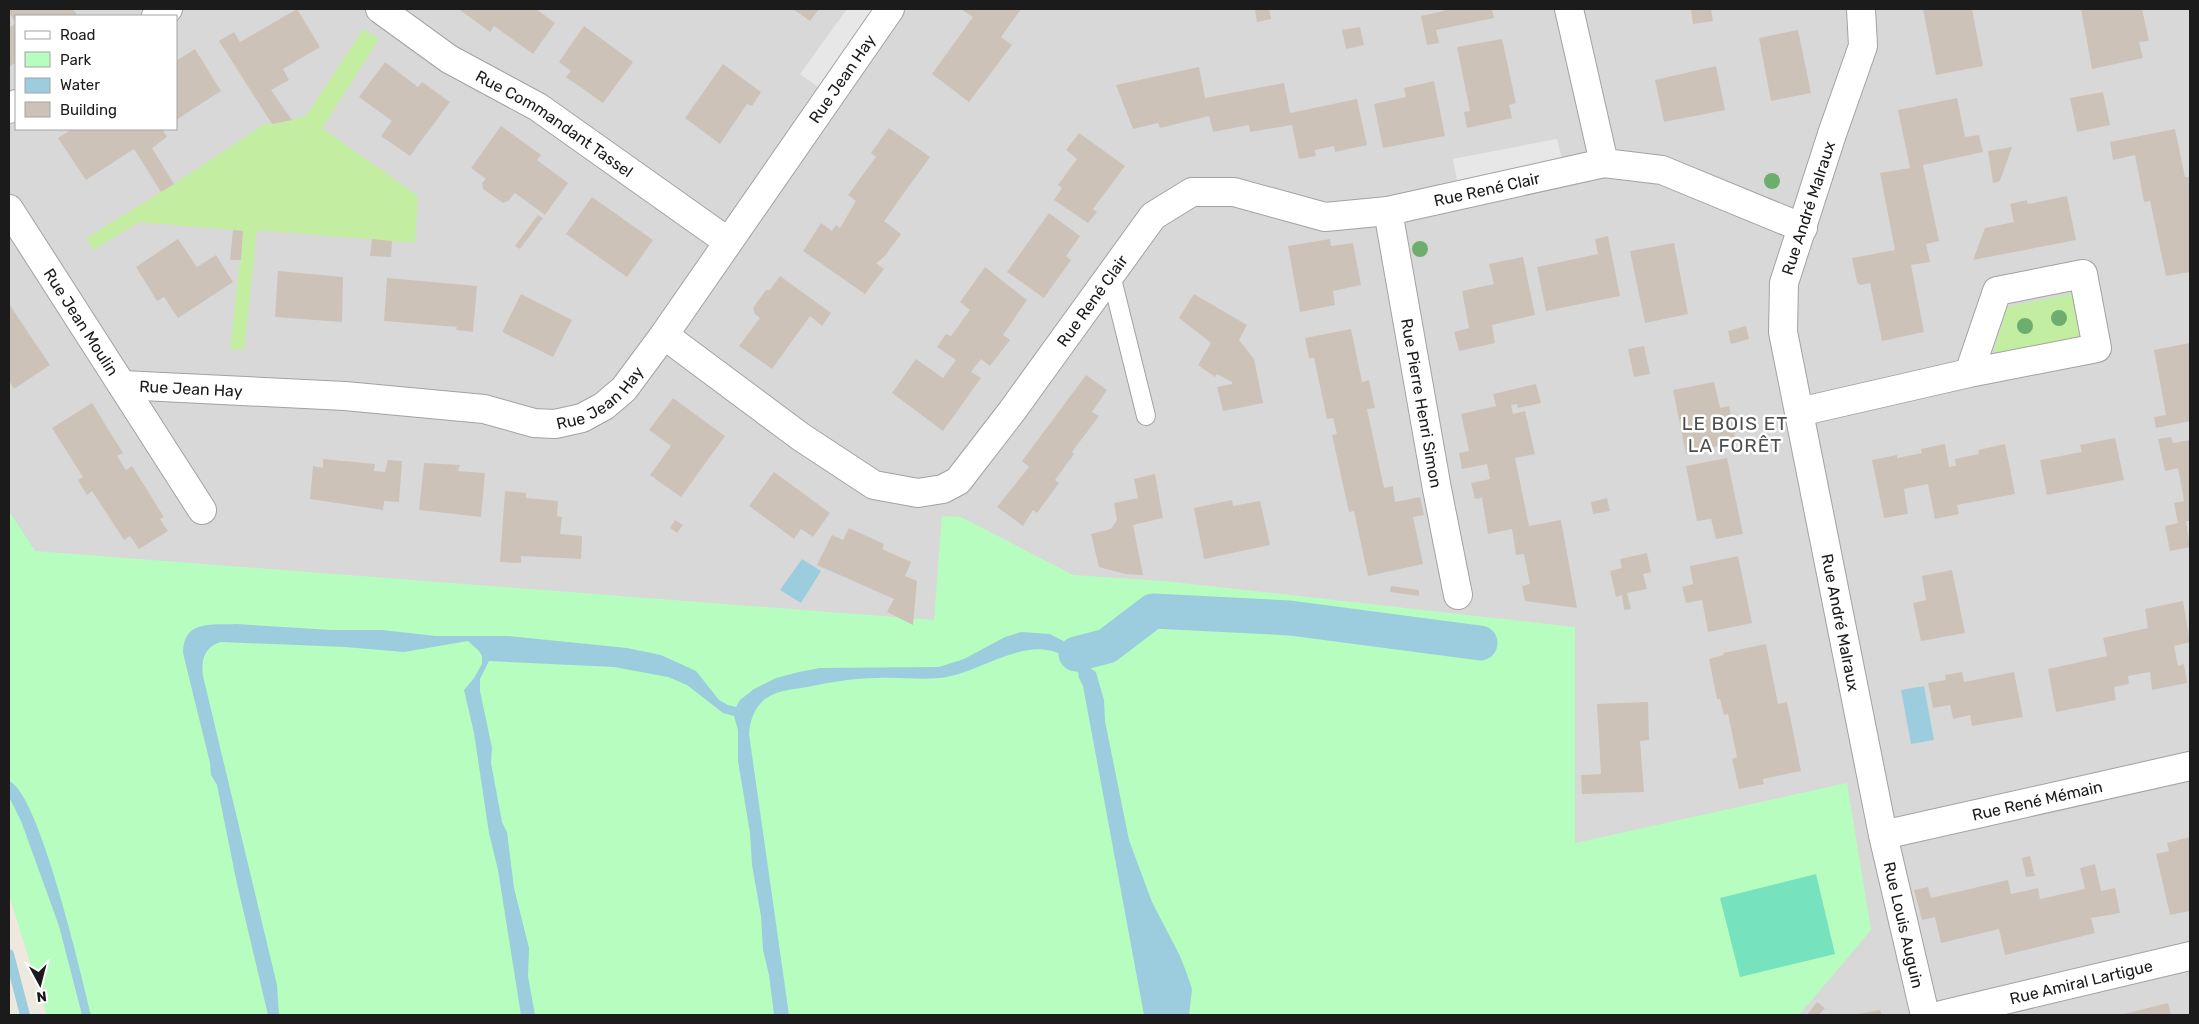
<svg xmlns="http://www.w3.org/2000/svg" width="2199" height="1024" font-family="Rubik,sans-serif">
<style>
.residential{fill:#d9d8d8;fill-rule:evenodd}
.grass{fill:#c3eda0}
.park{fill:#b7fdbf}
.pitch{fill:#76e3be}
.parking{fill:#e7e7e7}
.water{fill:#9ccddf}
.lines{fill:none;stroke-linecap:round;stroke-linejoin:round}
.stream{stroke:#9ccddf;stroke-width:10}
.canal{stroke:#9ccddf;stroke-width:35}
.building{fill:#cdc2b8}
.lane-casing{stroke:#a2a2a2;stroke-width:20}
.street-casing{stroke:#a2a2a2;stroke-width:30}
.lane{stroke:#fff;stroke-width:18}
.street{stroke:#fff;stroke-width:28}
.tree{fill:#6dae6f}
.labels{text-anchor:middle;stroke-width:5;stroke-linejoin:round;paint-order:stroke}
.street-label{font-size:16px;fill:#1b1b1b;stroke:#fff}
.quarter-label{font-size:19px;letter-spacing:1px;fill:#4e4e4e;stroke:#fff}
</style>
<rect width="100%" height="100%" fill="#eee9df"/>
<path class="residential" d="M 9,9 L 2190,9 L 2190,1015 L 47,1015 L 9,895 ZM 16,16 L 176,16 L 176,129 L 16,129 Z"/>
<path class="grass" d="M 363,29 L 379,39 L 322,128 L 418,196 L 415,243 L 257,230 L 244,350 L 230,349 L 243,231 L 139,222 L 93,250 L 86,238 L 174,184 L 266,123 L 272,124 L 306,116 Z
M 2074,293 L 2083,337 L 1992,356 L 2007,307 Z"/>
<path class="park" d="M 9,511 L 35,551 L 934,620 L 942,516 L 961,517 L 1073,575 L 1164,581 L 1575,627 L 1575,843 L 1847,783 L 1871,930 L 1799,1015 L 47,1015 L 9,895 Z"/>
<path class="pitch" d="M 1816,874 L 1835,954 L 1740,977 L 1720,898 Z"/>
<path class="parking" d="M 847,9 L 890,9 L 829,95 L 800,74 Z
M 1557,139 L 1565,172 L 1460,195 L 1453,159 Z"/>
<path class="water" d="M 802,559 L 821,571 L 801,603 L 780,590 Z
M 236,624 L 332,630 L 382,630 L 436,636 L 507,636 L 627,648 L 661,655 L 696,671 L 719,700 L 728,705 L 736,707 L 740,700 L 754,689 L 776,678 L 799,672 L 820,668 L 939,667 L 964,659 L 1005,637 L 1021,632 L 1050,634 L 1071,645 L 1080,661 L 1096,672 L 1099,683 L 1104,700 L 1105,721 L 1129,840 L 1152,902 L 1180,956 L 1187,974 L 1192,989 L 1189,1015 L 1144,1015 L 1083,686 L 1079,678 L 1077,666 C 1035,624 985,674 939,678 C 919,680 898,677 878,678 C 854,678 831,682 807,687 C 796,689 780,690 770,696 C 756,703 750,719 749,734 L 789,1015 L 774,1015 L 769,975 L 763,950 L 761,916 L 752,865 L 750,833 L 738,761 L 738,730 L 734,716 L 723,713 L 687,685 L 668,677 L 614,667 L 489,661 L 480,679 L 480,691 L 492,748 L 491,763 L 502,822 L 507,832 L 514,888 L 529,948 L 528,976 L 535,1015 L 521,1015 L 498,870 L 489,833 L 474,733 L 464,690 L 474,678 L 482,664 L 482,656 L 479,651 L 468,641 L 404,652 L 345,647 L 221,642 C 204,647 201,660 203,676 L 277,985 L 279,1015 L 268,1015 L 237,884 L 217,785 L 211,775 L 210,763 L 183,653 C 183,620 211,625 236,624 Z
M 1924,686 L 1934,740 L 1911,744 L 1901,690 Z
M 9,781 C 39,792 82,978 91,1015 L 82,1015 L 59,926 L 21,821 L 9,797 Z"/>
<g class="lines">
<path class="stream" d="M 1103,762 L 1142,961
M 9,954 L 25,1015"/>
<path class="canal" d="M 1076,654 L 1107,646 L 1153,611 L 1290,618 L 1480,643"/>
</g>
<path class="building" d="M 9,9 L 73,9 L 78,16 L 16,16 L 16,62 L 9,67 L 9,28 L 16,23 L 9,13 Z
M 297,9 L 320,47 L 283,69 L 289,80 L 271,90 L 292,120 L 272,124 L 219,41 L 234,32 L 240,42 Z
M 461,9 L 536,9 L 555,23 L 533,54 L 494,26 L 490,32 L 460,10 Z
M 793,9 L 819,9 L 810,21 Z
M 961,9 L 1021,9 L 1001,37 L 1012,45 L 969,102 L 932,74 L 973,17 Z
M 1255,9 L 1269,9 L 1271,19 L 1257,22 Z
M 1444,9 L 1492,9 L 1494,18 L 1436,30 L 1439,43 L 1427,45 L 1421,16 L 1444,11 Z
M 1691,9 L 1711,9 L 1713,21 L 1693,24 Z
M 1923,9 L 1972,9 L 1983,66 L 1936,75 Z
M 2081,9 L 2142,9 L 2149,41 L 2139,42 L 2143,58 L 2092,69 Z
M 584,26 L 633,62 L 603,103 L 566,77 L 571,71 L 559,62 Z
M 1360,27 L 1364,45 L 1346,49 L 1342,30 Z
M 1798,30 L 1811,93 L 1771,101 L 1759,38 Z
M 1502,39 L 1516,103 L 1509,105 L 1512,118 L 1467,128 L 1464,112 L 1470,111 L 1457,47 Z
M 195,49 L 221,91 L 176,120 L 176,61 Z
M 385,62 L 418,87 L 422,82 L 450,102 L 410,156 L 381,136 L 392,121 L 359,97 Z
M 723,64 L 761,92 L 752,106 L 747,104 L 720,144 L 685,118 Z
M 1716,66 L 1725,110 L 1664,122 L 1655,80 Z
M 1199,67 L 1205,98 L 1284,83 L 1290,113 L 1357,99 L 1367,145 L 1335,152 L 1334,146 L 1315,150 L 1316,156 L 1299,159 L 1292,125 L 1250,132 L 1249,125 L 1213,132 L 1209,116 L 1160,128 L 1158,123 L 1133,129 L 1116,85 Z
M 1434,81 L 1445,136 L 1383,148 L 1374,104 L 1406,97 L 1404,88 Z
M 2103,92 L 2110,125 L 2077,132 L 2070,98 Z
M 1957,98 L 1965,137 L 1979,135 L 1983,152 L 1923,165 L 1939,241 L 1926,244 L 1930,262 L 1911,265 L 1924,332 L 1882,341 L 1870,283 L 1860,285 L 1857,282 L 1852,258 L 1895,250 L 1880,173 L 1910,168 L 1898,110 Z
M 501,126 L 541,155 L 537,160 L 568,183 L 545,215 L 515,193 L 508,201 L 503,203 L 483,189 L 482,183 L 486,179 L 471,168 Z
M 889,128 L 930,157 L 884,221 L 901,234 L 884,257 L 876,263 L 884,269 L 865,294 L 803,251 L 821,223 L 832,231 L 836,225 L 840,228 L 856,201 L 848,195 L 876,157 L 871,153 Z
M 72,129 L 162,129 L 167,137 L 152,148 L 174,184 L 161,192 L 134,149 L 86,180 L 58,138 Z
M 2175,129 L 2185,177 L 2190,177 L 2190,272 L 2166,276 L 2150,201 L 2144,202 L 2135,155 L 2113,160 L 2110,142 Z
M 1079,133 L 1125,166 L 1093,209 L 1097,212 L 1088,223 L 1054,200 L 1062,188 L 1058,185 L 1077,159 L 1066,150 Z
M 2012,147 L 2000,181 L 1993,183 L 1988,151 Z
M 2067,196 L 2076,240 L 1973,260 L 1985,228 L 2014,222 L 2010,204 L 2027,200 L 2028,204 Z
M 592,197 L 653,240 L 627,277 L 566,234 Z
M 1049,213 L 1080,236 L 1066,256 L 1071,260 L 1044,298 L 1007,272 Z
M 538,215 L 543,218 L 520,249 L 515,246 Z
M 233,230 L 243,231 L 241,260 L 230,260 Z
M 1608,236 L 1620,296 L 1546,311 L 1537,267 L 1598,254 L 1595,239 Z
M 178,239 L 197,267 L 216,255 L 233,282 L 178,318 L 164,297 L 157,301 L 136,267 Z
M 372,239 L 392,241 L 391,257 L 370,256 Z
M 1330,239 L 1331,246 L 1353,243 L 1361,285 L 1333,291 L 1335,305 L 1300,312 L 1288,246 Z
M 1674,243 L 1688,314 L 1645,323 L 1630,251 Z
M 1523,257 L 1535,315 L 1492,325 L 1495,343 L 1459,351 L 1454,332 L 1469,328 L 1462,291 L 1494,284 L 1489,264 Z
M 985,267 L 1027,300 L 1003,335 L 1010,340 L 990,366 L 981,359 L 971,372 L 981,378 L 943,431 L 892,393 L 916,359 L 943,378 L 956,360 L 937,347 L 946,334 L 951,336 L 970,310 L 960,302 Z
M 278,271 L 343,277 L 342,322 L 275,317 Z
M 780,276 L 831,313 L 822,326 L 810,316 L 772,369 L 739,346 L 760,318 L 755,314 L 753,308 L 766,290 L 770,290 Z
M 387,278 L 477,286 L 473,332 L 456,330 L 457,327 L 384,321 Z
M 521,294 L 572,320 L 553,357 L 502,332 Z
M 1194,294 L 1247,325 L 1239,340 L 1254,359 L 1263,403 L 1223,411 L 1217,387 L 1232,384 L 1232,382 L 1217,374 L 1215,377 L 1198,365 L 1211,343 L 1179,318 Z
M 9,304 L 50,365 L 14,389 L 9,380 Z
M 1746,326 L 1749,339 L 1731,344 L 1728,331 Z
M 1351,329 L 1362,382 L 1369,380 L 1375,408 L 1367,409 L 1384,488 L 1393,486 L 1395,502 L 1420,497 L 1424,515 L 1413,517 L 1423,564 L 1368,576 L 1354,511 L 1349,512 L 1332,435 L 1337,434 L 1333,418 L 1327,419 L 1314,358 L 1309,358 L 1305,338 Z
M 2190,343 L 2190,421 L 2156,428 L 2154,417 L 2166,415 L 2154,350 Z
M 1644,346 L 1650,374 L 1634,377 L 1628,349 Z
M 1086,375 L 1107,390 L 1092,412 L 1099,416 L 1072,452 L 1074,454 L 1055,480 L 1059,483 L 1037,513 L 1033,510 L 1023,526 L 997,507 L 1029,467 L 1022,461 Z
M 1714,382 L 1720,408 L 1729,406 L 1736,442 L 1686,454 L 1673,390 Z
M 1536,384 L 1541,403 L 1518,408 L 1517,404 L 1511,405 L 1513,414 L 1525,411 L 1535,454 L 1515,458 L 1529,526 L 1561,520 L 1577,608 L 1525,601 L 1522,586 L 1530,584 L 1524,554 L 1516,555 L 1512,529 L 1488,534 L 1482,498 L 1475,499 L 1471,483 L 1490,479 L 1487,464 L 1462,469 L 1459,453 L 1469,451 L 1461,414 L 1496,406 L 1493,394 Z
M 673,398 L 725,436 L 681,497 L 650,475 L 671,446 L 649,430 Z
M 92,403 L 123,453 L 117,456 L 126,470 L 132,466 L 164,517 L 160,519 L 168,531 L 139,549 L 130,536 L 124,540 L 92,491 L 87,495 L 78,480 L 83,477 L 52,428 Z
M 2171,437 L 2173,443 L 2190,440 L 2190,521 L 2186,521 L 2190,547 L 2170,551 L 2165,526 L 2178,523 L 2174,503 L 2184,501 L 2178,468 L 2165,471 L 2158,439 Z
M 2115,438 L 2124,480 L 2047,495 L 2040,460 L 2082,452 L 2080,445 Z
M 1945,444 L 1949,467 L 1956,466 L 1955,459 L 1979,454 L 1978,450 L 2005,444 L 2015,494 L 1957,505 L 1959,514 L 1935,519 L 1928,484 L 1904,489 L 1908,514 L 1884,518 L 1872,460 L 1897,455 L 1897,458 L 1922,453 L 1921,449 Z
M 1727,458 L 1743,534 L 1716,539 L 1711,519 L 1697,521 L 1686,466 Z
M 323,459 L 375,464 L 374,471 L 385,472 L 388,460 L 402,461 L 399,502 L 384,501 L 383,510 L 310,499 L 313,466 L 323,468 Z
M 424,463 L 460,465 L 458,471 L 485,473 L 481,517 L 419,510 Z
M 774,472 L 830,513 L 813,537 L 801,529 L 794,539 L 749,506 Z
M 1155,474 L 1163,518 L 1133,525 L 1143,575 L 1125,574 L 1099,567 L 1091,534 L 1111,529 L 1117,520 L 1114,503 L 1138,498 L 1134,479 Z
M 505,491 L 526,493 L 526,498 L 558,501 L 557,516 L 562,517 L 560,534 L 582,536 L 581,559 L 521,556 L 521,563 L 500,562 Z
M 1607,498 L 1610,511 L 1593,514 L 1591,502 Z
M 1232,500 L 1233,506 L 1260,501 L 1270,545 L 1204,559 L 1194,508 Z
M 675,520 L 683,525 L 677,533 L 670,528 Z
M 849,528 L 884,544 L 882,549 L 911,562 L 905,576 L 917,581 L 913,625 L 887,612 L 894,599 L 817,565 L 832,535 L 843,540 Z
M 1647,553 L 1651,572 L 1643,574 L 1647,589 L 1627,593 L 1631,609 L 1624,610 L 1622,595 L 1616,597 L 1610,571 L 1622,568 L 1620,559 Z
M 1738,556 L 1752,623 L 1708,632 L 1702,600 L 1686,603 L 1682,587 L 1693,584 L 1690,566 Z
M 1952,570 L 1965,633 L 1921,641 L 1913,603 L 1926,600 L 1922,576 Z
M 1391,586 L 1419,590 L 1419,596 L 1390,592 Z
M 2183,601 L 2190,642 L 2174,646 L 2178,666 L 2184,664 L 2187,683 L 2152,690 L 2150,672 L 2128,676 L 2129,684 L 2114,687 L 2116,700 L 2056,712 L 2048,669 L 2107,656 L 2103,638 L 2148,628 L 2145,609 Z
M 1766,644 L 1778,704 L 1787,702 L 1801,771 L 1763,779 L 1764,784 L 1739,789 L 1732,759 L 1737,757 L 1728,714 L 1724,715 L 1720,699 L 1717,699 L 1709,659 L 1724,655 L 1723,653 Z
M 1962,672 L 1964,682 L 2014,672 L 2023,717 L 1972,726 L 1970,715 L 1953,719 L 1950,705 L 1933,708 L 1928,683 L 1946,680 L 1945,675 Z
M 1648,702 L 1649,740 L 1640,741 L 1644,792 L 1582,794 L 1581,775 L 1601,774 L 1597,704 Z
M 2190,837 L 2190,911 L 2170,915 L 2156,854 L 2169,851 L 2167,843 Z
M 2030,856 L 2035,876 L 2026,877 L 2022,858 Z
M 2095,864 L 2101,891 L 2115,888 L 2120,913 L 2091,918 L 2095,933 L 2005,955 L 1999,929 L 1941,943 L 1935,917 L 1922,920 L 1914,890 L 1928,887 L 1931,898 L 2008,880 L 2011,894 L 2038,888 L 2040,899 L 2085,889 L 2080,868 Z
M 1817,1002 L 1825,1008 L 1819,1015 L 1807,1015 Z
M 2168,1003 L 2171,1015 L 2120,1015 Z
M 1880,1010 L 1882,1015 L 1858,1015 L 1858,1014 Z"/>
<g class="lines">
<defs>
<path id="lane" d="M 1111,275 L 1146,416"/>
<g id="street">
<path id="s1" d="M 380,9 L 449,59 L 538,107 L 727,241"/>
<path d="M 1569,9 L 1604,163"/>
<path id="s2" d="M 1861,9 L 1863,46 L 1832,134 L 1784,283 L 1783,332 L 1883,835 L 1925,1015"/>
<path d="M 156,16 L 168,9"/>
<path d="M 9,109 L 16,104"/>
<path id="s3" d="M 9,209 L 202,510"/>
<path id="s4" d="M 1388,211 L 1437,489 L 1458,595"/>
<path id="s5" d="M 664,335 L 801,437 L 874,485 L 918,493 L 943,489 L 958,481 L 1012,411 L 1153,216 L 1192,192 L 1234,192 L 1325,217 L 1388,211 L 1604,163 L 1662,170 L 1803,228"/>
<path id="s6" d="M 122,385 L 345,396 L 484,409 L 534,423 L 555,424 L 582,418 L 604,406 L 624,389 L 664,335 L 890,9"/>
<path d="M 1799,412 L 1969,373 L 2097,348 L 2083,274 L 1997,291 L 1969,373"/>
<path id="s7" d="M 1883,835 L 2190,766"/>
<path id="s8" d="M 1941,1015 L 2190,956"/>
</g>
</defs>
<use href="#lane" class="lane-casing"/>
<use href="#street" class="street-casing"/>
<use href="#lane" class="lane"/>
<use href="#street" class="street"/>
</g>
<g class="tree">
<circle cx="1772" cy="181" r="8"/>
<circle cx="1420" cy="249" r="8"/>
<circle cx="2059" cy="318" r="8"/>
<circle cx="2025" cy="326" r="8"/>
</g>
<g class="labels">
<g class="street-label">
<text dy="6" stroke="none"><textPath href="#s6" startOffset="894">Rue Jean Hay</textPath></text>
<text dy="6" stroke="none"><textPath href="#s1" startOffset="209">Rue Commandant Tassel</textPath></text>
<text dy="6" stroke="none"><textPath href="#s5" startOffset="1021">Rue René Clair</textPath></text>
<text transform="translate(1808 208) rotate(-72)" y="6">Rue André Malraux</text>
<text dy="6" stroke="none"><textPath href="#s5" startOffset="570">Rue René Clair</textPath></text>
<text dy="6" stroke="none"><textPath href="#s3" startOffset="134">Rue Jean Moulin</textPath></text>
<text dy="6" stroke="none"><textPath href="#s6" startOffset="69">Rue Jean Hay</textPath></text>
<text dy="6" stroke="none"><textPath href="#s6" startOffset="489">Rue Jean Hay</textPath></text>
<text dy="6" stroke="none"><textPath href="#s4" startOffset="195">Rue Pierre Henri Simon</textPath></text>
<text dy="6" stroke="none"><textPath href="#s2" startOffset="632">Rue André Malraux</textPath></text>
<text dy="6" stroke="none"><textPath href="#s7" startOffset="158">Rue René Mémain</textPath></text>
<text dy="6" stroke="none"><textPath href="#s2" startOffset="941">Rue Louis Auguin</textPath></text>
<text dy="6" stroke="none"><textPath href="#s8" startOffset="144">Rue Amiral Lartigue</textPath></text>
</g>
<g class="quarter-label">
<text x="1735" y="430">LE BOIS ET<tspan x="1735" dy="22">LA FORÊT</tspan></text>
</g>
</g>
<rect width="2199" height="1024" fill="none" stroke="#1b1b1b" stroke-width="20"/>
<rect x="15" y="15" width="162" height="115" fill="#ffffff" stroke="#a4a4a4"/>
<rect x="25" y="31" width="25" height="8" fill="#ffffff" stroke="#a4a4a4"/>
<text x="60" y="40" font-size="15" fill="#1b1b1b">Road</text>
<rect x="25" y="52" width="25" height="15" fill="#b7fdbf" stroke="#a4a4a4"/>
<text x="60" y="65" font-size="15" fill="#1b1b1b">Park</text>
<rect x="25" y="78" width="25" height="15" fill="#9ccddf" stroke="#a4a4a4"/>
<text x="60" y="90" font-size="15" fill="#1b1b1b">Water</text>
<rect x="25" y="102" width="25" height="15" fill="#cdc2b8" stroke="#a4a4a4"/>
<text x="60" y="115" font-size="15" fill="#1b1b1b">Building</text>
<g transform="translate(40 984) rotate(173)" stroke="#ffffff" stroke-width="4" paint-order="stroke">
<path d="M0-4L9 19L0 12L-9 19Z" fill="#1b1b1b"/>
<text y="-8" font-size="14" font-weight="bold" text-anchor="middle" fill="#1b1b1b">N</text>
</g>
</svg>
